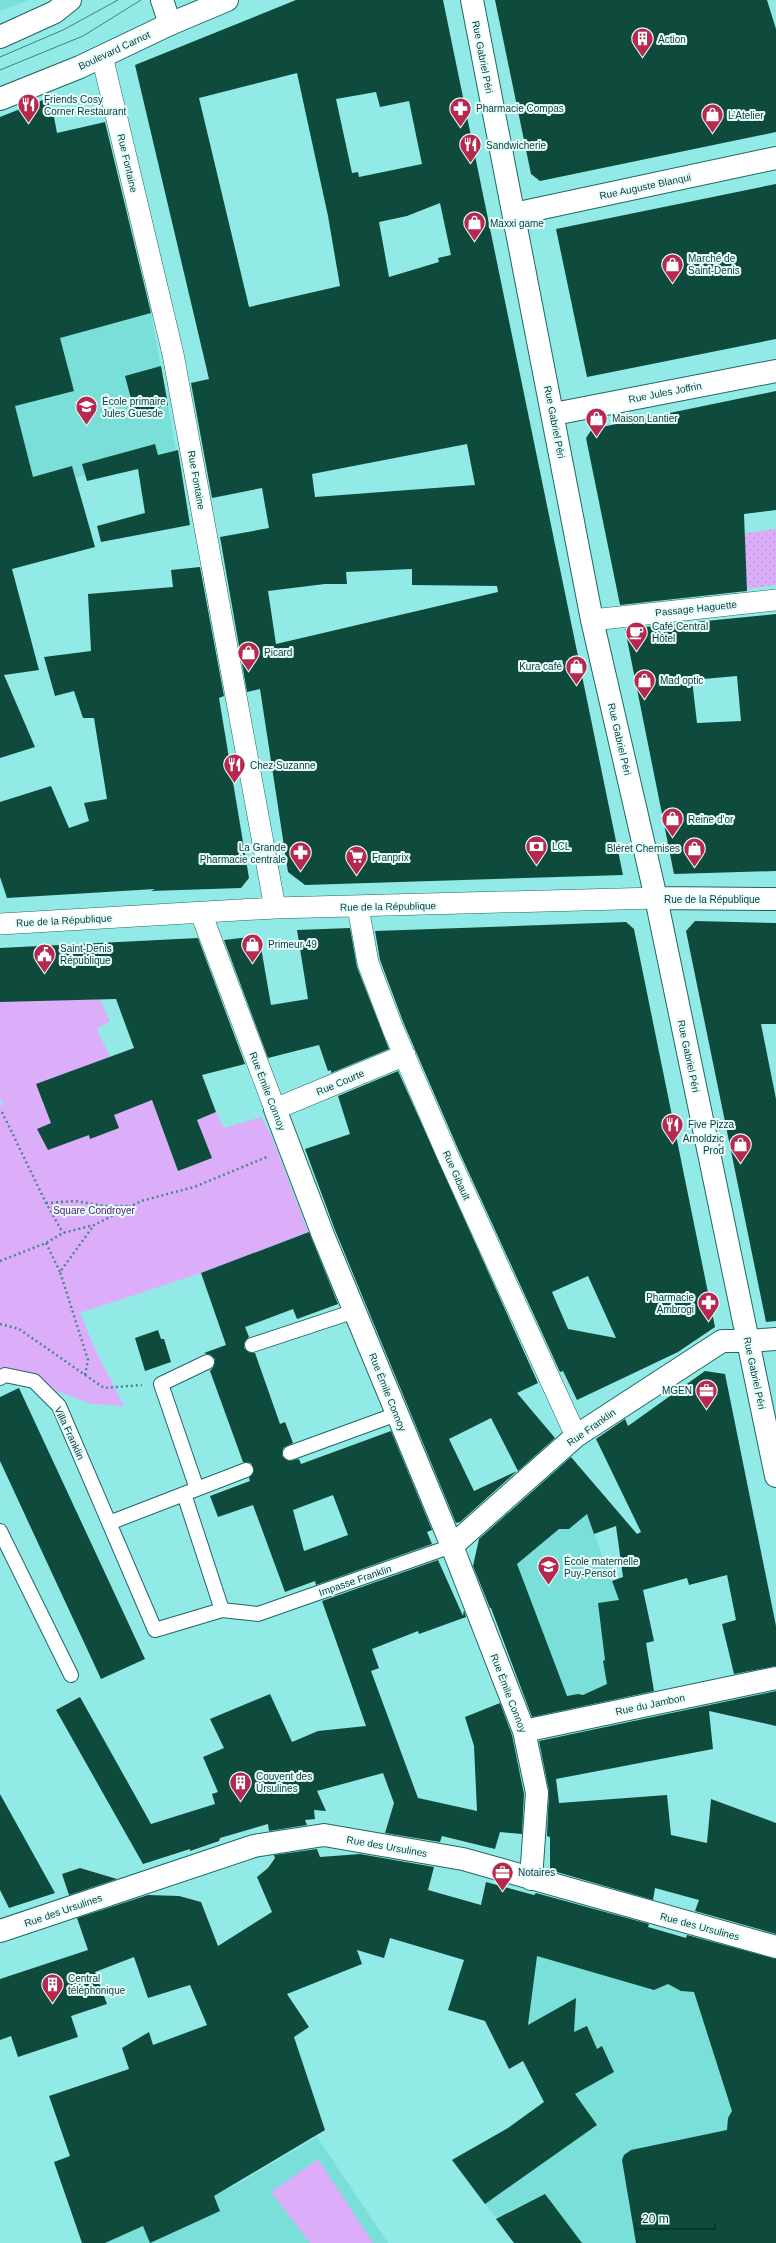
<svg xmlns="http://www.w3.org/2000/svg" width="776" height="2243" font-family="Arial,sans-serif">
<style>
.built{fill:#7aded9}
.grass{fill:url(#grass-dots)}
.park{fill:#dcaefa}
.building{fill:#0f4b3c;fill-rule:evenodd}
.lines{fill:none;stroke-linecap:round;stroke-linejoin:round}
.service-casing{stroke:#206765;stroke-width:16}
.pedestrian-casing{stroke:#206765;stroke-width:22}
.minor-casing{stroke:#206765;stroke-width:24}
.tertiary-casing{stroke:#206765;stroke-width:24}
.path{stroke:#4a8885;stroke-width:2.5;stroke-dasharray:2 3;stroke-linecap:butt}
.service{stroke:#fff;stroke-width:14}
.pedestrian{stroke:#fff;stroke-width:21}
.minor{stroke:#fff;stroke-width:22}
.tertiary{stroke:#fff;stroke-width:22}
.tram{stroke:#447f7c;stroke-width:1}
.labels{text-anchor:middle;stroke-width:4;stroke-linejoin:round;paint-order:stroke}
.poi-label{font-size:10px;fill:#0f3635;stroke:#e6fffd;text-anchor:start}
.street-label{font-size:10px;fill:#0f3635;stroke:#e6fffd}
.park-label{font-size:10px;fill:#571676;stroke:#e6fffd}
</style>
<defs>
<pattern id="grass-dots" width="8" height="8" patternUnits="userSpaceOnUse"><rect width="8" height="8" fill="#dcaefa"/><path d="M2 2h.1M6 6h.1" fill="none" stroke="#bc96d7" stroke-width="1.8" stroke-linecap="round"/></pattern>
</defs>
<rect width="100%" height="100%" fill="#91eae6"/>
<path class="built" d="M 0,0 L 29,0 L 0,11 Z
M 151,313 L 176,450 L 0,499 L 0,354 Z
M 523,1511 L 587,1514 L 617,1595 L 622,1593 L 636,1692 L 532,1716 L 474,1562 L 477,1549 Z
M 535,1894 L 733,1952 L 771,2097 L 695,2243 L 514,2243 L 453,2159 L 508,2128 L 544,2102 L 511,2036 L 528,1913 Z
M 317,2137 L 388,2243 L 105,2243 L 234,2186 Z"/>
<path class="grass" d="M 776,529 L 776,585 L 747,589 L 744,533 Z"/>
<path class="park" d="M 100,999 L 110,1021 L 97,1029 L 110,1057 L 152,1100 L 178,1171 L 212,1158 L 197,1120 L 216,1112 L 224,1128 L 261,1117 L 271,1135 L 308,1232 L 201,1273 L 80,1313 L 95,1349 L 124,1406 L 92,1404 L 59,1392 L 32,1375 L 0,1369 L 0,1105 L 3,1104 L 0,1098 L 0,1002 Z
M 318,2159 L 373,2243 L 310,2243 L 271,2192 Z"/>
<path class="building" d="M 296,0 L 443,0 L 623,875 L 305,885 L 288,872 L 260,689 L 247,692 L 220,537 L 269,528 L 262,488 L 212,498 L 191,383 L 209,379 L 135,65 ZM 297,73 L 328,216 L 340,286 L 249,307 L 199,98 ZM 376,92 L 380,107 L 409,101 L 422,164 L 359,177 L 358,172 L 352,173 L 336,99 ZM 440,203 L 451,255 L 438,258 L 439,262 L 389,277 L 379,222 L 407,216 ZM 467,444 L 475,485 L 315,497 L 312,474 ZM 412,569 L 412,585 L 497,586 L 498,592 L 276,644 L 268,591 L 325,584 L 347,584 L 346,572 Z
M 495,0 L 767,0 L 776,29 L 776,132 L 540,181 L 531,174 Z
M 48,98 L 51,117 L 54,117 L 57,133 L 105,122 L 151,313 L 60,338 L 74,391 L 15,406 L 33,477 L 72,466 L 95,547 L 12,569 L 39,670 L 4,675 L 35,747 L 0,758 L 0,117 Z
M 776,184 L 776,339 L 587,377 L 556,229 Z
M 161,366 L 168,405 L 135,414 L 125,376 Z
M 776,391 L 776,510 L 744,514 L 747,591 L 620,605 L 586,438 L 592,429 Z
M 155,444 L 158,455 L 178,450 L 190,525 L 101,542 L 97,526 L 145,513 L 138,469 L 87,481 L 82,464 Z
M 200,567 L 224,696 L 219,698 L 249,878 L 241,888 L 151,891 L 155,889 L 7,898 L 0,877 L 0,802 L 51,786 L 69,828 L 89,821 L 84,803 L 107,799 L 94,718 L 83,718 L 74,691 L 55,696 L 44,657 L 91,651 L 88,594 L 173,587 L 171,570 Z
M 776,614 L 776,871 L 674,874 L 625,629 ZM 737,676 L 741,721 L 697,723 L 692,680 Z
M 695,921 L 776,923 L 776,1024 L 761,1024 L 776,1099 L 776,1321 L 766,1322 L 686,931 Z
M 626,922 L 634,929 L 715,1327 L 678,1352 L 577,1400 L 563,1371 L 560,1372 L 458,1149 L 404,1024 L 380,960 L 375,931 ZM 588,1276 L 616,1338 L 568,1329 L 552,1292 Z
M 350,928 L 357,967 L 389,1049 L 331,1073 L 331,1070 L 328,1071 L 319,1045 L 268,1058 L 224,940 L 259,936 L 271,1005 L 308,999 L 297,930 Z
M 198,938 L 245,1064 L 202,1075 L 216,1112 L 197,1120 L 212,1158 L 178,1171 L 152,1100 L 114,1115 L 119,1128 L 90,1139 L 89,1135 L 48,1150 L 37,1129 L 51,1123 L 36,1084 L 134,1048 L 116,999 L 0,1002 L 0,948 Z
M 398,1071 L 538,1383 L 517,1393 L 555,1438 L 518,1471 L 491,1418 L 449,1439 L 474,1491 L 517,1471 L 460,1522 L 456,1523 L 335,1230 L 305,1149 L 350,1134 L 338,1096 Z
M 309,1232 L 338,1304 L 297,1319 L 293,1309 L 245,1327 L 249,1337 L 244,1343 L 244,1348 L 250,1353 L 255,1353 L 280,1424 L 285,1422 L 293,1443 L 283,1448 L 282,1456 L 289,1461 L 299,1459 L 301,1464 L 391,1431 L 432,1530 L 427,1532 L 432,1544 L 316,1585 L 315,1581 L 285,1592 L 253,1505 L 218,1517 L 210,1496 L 250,1481 L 249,1478 L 254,1471 L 251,1463 L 243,1462 L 210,1371 L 214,1366 L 215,1359 L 211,1355 L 204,1353 L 226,1345 L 201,1273 ZM 333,1495 L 348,1535 L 304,1551 L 293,1510 Z
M 158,1330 L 161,1339 L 164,1339 L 171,1362 L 145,1371 L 135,1338 Z
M 705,1371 L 725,1374 L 776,1626 L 776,1666 L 734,1674 L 722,1624 L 736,1620 L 727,1575 L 689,1585 L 687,1578 L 643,1590 L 654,1641 L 646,1643 L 654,1691 L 532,1717 L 491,1608 L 490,1608 L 473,1566 L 479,1539 L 571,1457 L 637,1534 L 641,1532 L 596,1439 L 625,1419 L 628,1426 ZM 587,1514 L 594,1534 L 616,1526 L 623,1577 L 612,1581 L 619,1600 L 598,1603 L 605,1660 L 603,1661 L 607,1684 L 583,1695 L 578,1694 L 567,1696 L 517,1564 L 559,1529 L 569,1529 Z
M 19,1388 L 145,1659 L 101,1679 L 0,1461 L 0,1397 Z
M 438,1560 L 463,1616 L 464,1610 L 466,1617 L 419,1634 L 418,1631 L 372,1649 L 379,1668 L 371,1671 L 418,1798 L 477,1811 L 474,1746 L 465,1717 L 500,1703 L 512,1735 L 524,1794 L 522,1834 L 500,1832 L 495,1849 L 442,1836 L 440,1842 L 385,1833 L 394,1803 L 383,1773 L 317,1791 L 326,1811 L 314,1810 L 315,1819 L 305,1820 L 307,1825 L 269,1831 L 268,1824 L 220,1838 L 219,1841 L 190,1851 L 190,1849 L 143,1864 L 56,1710 L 80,1697 L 151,1824 L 215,1804 L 212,1794 L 218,1792 L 203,1757 L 224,1748 L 210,1719 L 270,1694 L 292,1742 L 318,1731 L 366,1726 L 322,1601 Z
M 776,1691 L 776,1726 L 709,1711 L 713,1749 L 556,1779 L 559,1803 L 667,1795 L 671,1835 L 707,1843 L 711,1799 L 776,1823 L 776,1934 L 695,1911 L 699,1900 L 655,1888 L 653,1900 L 550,1870 L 550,1837 L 547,1836 L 549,1791 L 539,1741 Z
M 0,1794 L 55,1893 L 9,1908 L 0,1890 Z
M 317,1849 L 320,1857 L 360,1854 L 434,1867 L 428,1890 L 481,1905 L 486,1882 L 534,1895 L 536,1893 L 649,1924 L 648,1927 L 686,1938 L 687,1935 L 776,1959 L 776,2243 L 636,2243 L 622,2160 L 624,2155 L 631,2150 L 727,2130 L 728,2118 L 732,2111 L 694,1992 L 681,1991 L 668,1984 L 654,1990 L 537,1956 L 528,2025 L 576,1998 L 574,2032 L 587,2026 L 597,2049 L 602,2046 L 614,2072 L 575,2094 L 597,2125 L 485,2204 L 452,2160 L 508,2128 L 544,2102 L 523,2061 L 509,2069 L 485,2021 L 448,2010 L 464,1960 L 390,1938 L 384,1958 L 357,1950 L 362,1964 L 287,1994 L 309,2027 L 294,2037 L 325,2130 L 214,2196 L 220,2211 L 150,2243 L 143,2226 L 105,2243 L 82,2243 L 54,2162 L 70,2156 L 49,2096 L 129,2069 L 122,2048 L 149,2032 L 153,2045 L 207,2025 L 190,1985 L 148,1998 L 134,1957 L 95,1972 L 107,2004 L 71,2016 L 78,2037 L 18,2057 L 11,2036 L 0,2040 L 0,1979 L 88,1950 L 77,1918 L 148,1895 L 179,1896 L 201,1902 L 218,1946 L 272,1912 L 257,1877 L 268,1868 L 275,1858 L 274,1855 Z
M 80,1868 L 117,1879 L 69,1895 L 62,1874 Z
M 545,2194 L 582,2243 L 514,2243 L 496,2219 Z"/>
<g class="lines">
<defs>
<path id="service" d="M 252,1345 L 355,1311
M 0,1378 L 5,1375 L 34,1381 L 59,1406 L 155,1630 L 222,1610 L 258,1614 L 452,1546
M 290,1453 L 397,1414
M 197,1489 L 161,1384 L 207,1362
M 184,1494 L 222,1610
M 109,1523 L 246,1470
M 0,1531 L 71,1675"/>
<path id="pedestrian" d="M 102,56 L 173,354 L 275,908
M 592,620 L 776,600
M 358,907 L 368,963 L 393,1029 L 447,1154 L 576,1436
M 201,913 L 275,1109 L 405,1055
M 0,924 L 275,908 L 656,898"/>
<path id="minor" d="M 162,0 L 170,24
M 472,0 L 592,620 L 656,898 L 776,1476
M 514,214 L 776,158
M 554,414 L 776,371
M 656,898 L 776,899
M 275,1109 L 323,1235 L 452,1546 L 524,1731 L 537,1793 L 531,1879
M 452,1546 L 576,1436 L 722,1341 L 748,1341 L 776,1339
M 524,1731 L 776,1678
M 0,1931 L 254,1846 L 324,1835 L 463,1859 L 776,1947"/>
<path id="tertiary" d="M 0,37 L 55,12 L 70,0
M 0,99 L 80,67 L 170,24 L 227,0"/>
</defs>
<use href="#service" class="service-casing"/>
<use href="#pedestrian" class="pedestrian-casing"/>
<use href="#minor" class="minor-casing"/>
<use href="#tertiary" class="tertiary-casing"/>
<path class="path" d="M 2,1112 L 46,1203 L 63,1233
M 46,1203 L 75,1201 L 105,1206 L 129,1206
M 46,1243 L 60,1272
M 0,1261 L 46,1243 L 63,1233 L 94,1225 L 141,1201 L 194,1187 L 267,1157
M 0,1324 L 19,1329 L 104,1388 L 142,1385
M 85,1375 L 88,1360 L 60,1272 L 94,1225"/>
<use href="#service" class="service"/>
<use href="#pedestrian" class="pedestrian"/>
<use href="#minor" class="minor"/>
<use href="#tertiary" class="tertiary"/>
<path class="tram" d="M 0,57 L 63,30 L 118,0
M 0,70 L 83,36 L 141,0"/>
</g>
<defs>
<symbol id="building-pin" viewBox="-11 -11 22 30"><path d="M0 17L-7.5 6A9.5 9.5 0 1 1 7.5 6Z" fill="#b8274d" stroke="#e6fffd"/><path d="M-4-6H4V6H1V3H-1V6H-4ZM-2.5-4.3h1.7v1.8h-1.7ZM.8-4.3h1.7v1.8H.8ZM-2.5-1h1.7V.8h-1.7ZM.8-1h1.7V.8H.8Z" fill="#fff"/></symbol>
<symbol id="restaurant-pin" viewBox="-11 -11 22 30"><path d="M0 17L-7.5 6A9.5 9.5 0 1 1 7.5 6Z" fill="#b8274d" stroke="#e6fffd"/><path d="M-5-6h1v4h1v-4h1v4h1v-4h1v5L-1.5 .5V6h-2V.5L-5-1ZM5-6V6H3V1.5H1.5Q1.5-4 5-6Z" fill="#fff"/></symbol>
<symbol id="pharmacy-pin" viewBox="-11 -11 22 30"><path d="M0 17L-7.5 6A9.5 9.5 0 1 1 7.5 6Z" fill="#b8274d" stroke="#e6fffd"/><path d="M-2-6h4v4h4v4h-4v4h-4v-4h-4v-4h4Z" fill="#fff"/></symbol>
<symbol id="shop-pin" viewBox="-11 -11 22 30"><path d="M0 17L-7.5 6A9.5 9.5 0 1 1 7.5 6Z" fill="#b8274d" stroke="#e6fffd"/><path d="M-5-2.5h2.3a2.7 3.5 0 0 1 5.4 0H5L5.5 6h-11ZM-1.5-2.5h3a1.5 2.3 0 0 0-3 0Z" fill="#fff"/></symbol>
<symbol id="school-pin" viewBox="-11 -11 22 30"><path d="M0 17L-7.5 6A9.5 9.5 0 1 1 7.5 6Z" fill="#b8274d" stroke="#e6fffd"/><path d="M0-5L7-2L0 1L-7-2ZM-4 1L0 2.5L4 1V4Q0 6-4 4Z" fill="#fff"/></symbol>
<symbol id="cafe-pin" viewBox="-11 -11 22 30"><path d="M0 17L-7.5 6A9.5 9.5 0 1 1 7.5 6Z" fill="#b8274d" stroke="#e6fffd"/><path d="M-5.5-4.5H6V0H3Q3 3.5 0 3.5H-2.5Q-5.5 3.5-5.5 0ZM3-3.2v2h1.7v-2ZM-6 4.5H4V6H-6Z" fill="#fff"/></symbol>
<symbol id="bank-pin" viewBox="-11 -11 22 30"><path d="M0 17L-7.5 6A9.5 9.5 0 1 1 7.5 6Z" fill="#b8274d" stroke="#e6fffd"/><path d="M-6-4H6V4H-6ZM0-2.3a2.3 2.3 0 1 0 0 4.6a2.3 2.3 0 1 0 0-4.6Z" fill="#fff"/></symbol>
<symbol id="supermarket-pin" viewBox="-11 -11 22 30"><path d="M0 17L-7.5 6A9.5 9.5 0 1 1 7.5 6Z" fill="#b8274d" stroke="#e6fffd"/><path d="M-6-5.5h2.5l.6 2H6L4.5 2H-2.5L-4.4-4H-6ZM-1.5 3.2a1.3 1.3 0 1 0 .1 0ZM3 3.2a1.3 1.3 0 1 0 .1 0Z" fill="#fff"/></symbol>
<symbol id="civic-pin" viewBox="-11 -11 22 30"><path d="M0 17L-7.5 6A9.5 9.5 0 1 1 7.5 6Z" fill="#b8274d" stroke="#e6fffd"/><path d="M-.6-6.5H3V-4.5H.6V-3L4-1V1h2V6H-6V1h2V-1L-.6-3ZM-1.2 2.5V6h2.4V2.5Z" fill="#fff"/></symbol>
<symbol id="office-pin" viewBox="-11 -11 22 30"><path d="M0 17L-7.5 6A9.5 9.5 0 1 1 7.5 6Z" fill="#b8274d" stroke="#e6fffd"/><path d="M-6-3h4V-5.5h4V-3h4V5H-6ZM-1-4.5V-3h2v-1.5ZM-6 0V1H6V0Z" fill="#fff"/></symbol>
</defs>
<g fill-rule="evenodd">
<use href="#building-pin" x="630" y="26" width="25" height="34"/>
<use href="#restaurant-pin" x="16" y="92" width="25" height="34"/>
<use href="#pharmacy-pin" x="448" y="96" width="25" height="34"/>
<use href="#shop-pin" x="700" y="102" width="25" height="34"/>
<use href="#restaurant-pin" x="458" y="132" width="25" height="34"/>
<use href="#shop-pin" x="462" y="210" width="25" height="34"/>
<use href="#shop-pin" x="660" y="252" width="25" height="34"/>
<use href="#school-pin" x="74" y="394" width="25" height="34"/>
<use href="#shop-pin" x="584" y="406" width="25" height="34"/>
<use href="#cafe-pin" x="624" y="620" width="25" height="34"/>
<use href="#shop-pin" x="236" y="640" width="25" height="34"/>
<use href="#shop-pin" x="564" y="654" width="25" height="34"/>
<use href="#shop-pin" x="632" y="668" width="25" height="34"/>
<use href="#restaurant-pin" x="222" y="752" width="25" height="34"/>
<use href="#shop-pin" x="660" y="806" width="25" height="34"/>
<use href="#bank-pin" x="524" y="834" width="25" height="34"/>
<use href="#shop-pin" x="682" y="836" width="25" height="34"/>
<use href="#pharmacy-pin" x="288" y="840" width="25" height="34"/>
<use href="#supermarket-pin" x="344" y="844" width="25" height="34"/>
<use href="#shop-pin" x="240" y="932" width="25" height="34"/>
<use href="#civic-pin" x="32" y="942" width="25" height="34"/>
<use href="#restaurant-pin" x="660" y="1112" width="25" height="34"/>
<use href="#shop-pin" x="728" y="1132" width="25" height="34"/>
<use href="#pharmacy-pin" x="696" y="1290" width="25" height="34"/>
<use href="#office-pin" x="694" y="1378" width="25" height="34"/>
<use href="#school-pin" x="536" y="1554" width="25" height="34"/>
<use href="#building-pin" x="228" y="1770" width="25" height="34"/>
<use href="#office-pin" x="490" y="1860" width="25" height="34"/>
<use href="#building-pin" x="40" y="1972" width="25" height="34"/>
</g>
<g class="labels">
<g class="poi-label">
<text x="658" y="43">Action</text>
<text x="44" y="103">Friends Cosy<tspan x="44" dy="12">Corner Restaurant</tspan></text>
<text x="476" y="112">Pharmacie Compas</text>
<text x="728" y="119">L’Atelier</text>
<text x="486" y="149">Sandwicherie</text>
<text x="490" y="227">Maxxi game</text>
<text x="688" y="262">Marché de<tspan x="688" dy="12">Saint-Denis</tspan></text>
<text x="102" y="405">École primaire<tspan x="102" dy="12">Jules Guesde</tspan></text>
<text x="612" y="422">Maison Lantier</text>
<text x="652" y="630">Café Central<tspan x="652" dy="12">Hôtel</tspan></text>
<text x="264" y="656">Picard</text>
<text x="562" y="670" text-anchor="end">Kura café</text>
<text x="660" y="684">Mad optic</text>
<text x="250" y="769">Chez Suzanne</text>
<text x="688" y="823">Reine d'or</text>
<text x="552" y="850">LCL</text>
<text x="286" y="851" text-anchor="end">La Grande<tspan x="286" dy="12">Pharmacie centrale</tspan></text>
<text x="680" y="852" text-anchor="end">Bléret Chemises</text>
<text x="372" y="861">Franprix</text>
<text x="268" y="948">Primeur 49</text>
<text x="60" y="952">Saint-Denis<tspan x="60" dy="12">République</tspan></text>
<text x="688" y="1128">Five Pizza</text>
<text x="724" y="1142" text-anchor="end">Arnoldzic<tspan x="724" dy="12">Prod</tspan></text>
<text x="694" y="1301" text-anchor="end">Pharmacie<tspan x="694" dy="12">Ambrogi</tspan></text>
<text x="692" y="1394" text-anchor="end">MGEN</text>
<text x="564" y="1565">École maternelle<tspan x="564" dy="12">Puy-Pensot</tspan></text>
<text x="256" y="1780">Couvent des<tspan x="256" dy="12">Ursulines</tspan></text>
<text x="518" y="1876">Notaires</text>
<text x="68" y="1982">Central<tspan x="68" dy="12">téléphonique</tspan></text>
</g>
<g class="street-label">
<text transform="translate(114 50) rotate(-25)" y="4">Boulevard Carnot</text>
<text transform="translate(483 57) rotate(79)" y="4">Rue Gabriel Péri</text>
<text transform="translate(128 163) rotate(77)" y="4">Rue Fontaine</text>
<text transform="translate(645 186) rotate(-12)" y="4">Rue Auguste Blanqui</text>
<text transform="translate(665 392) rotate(-11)" y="4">Rue Jules Joffrin</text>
<text transform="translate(555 422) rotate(79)" y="4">Rue Gabriel Péri</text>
<text transform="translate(197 480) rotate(80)" y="4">Rue Fontaine</text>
<text transform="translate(696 608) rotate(-6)" y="4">Passage Haguette</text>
<text transform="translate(620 739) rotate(77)" y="4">Rue Gabriel Péri</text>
<text x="712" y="903">Rue de la République</text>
<text transform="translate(388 906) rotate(-1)" y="4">Rue de la République</text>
<text transform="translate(64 920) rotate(-3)" y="4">Rue de la République</text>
<text transform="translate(689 1056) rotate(78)" y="4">Rue Gabriel Péri</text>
<text transform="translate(340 1082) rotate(-23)" y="4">Rue Courte</text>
<text transform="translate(268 1091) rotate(69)" y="4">Rue Émile Connoy</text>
<text transform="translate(457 1175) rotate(66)" y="4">Rue Gibault</text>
<text transform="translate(755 1373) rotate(78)" y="4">Rue Gabriel Péri</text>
<text transform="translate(388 1392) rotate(68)" y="4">Rue Émile Connoy</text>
<text transform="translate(591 1427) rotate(-35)" y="4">Rue Franklin</text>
<text transform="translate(70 1433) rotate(65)" y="4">Villa Franklin</text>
<text transform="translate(355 1580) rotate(-19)" y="4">Impasse Franklin</text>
<text transform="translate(509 1693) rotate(69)" y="4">Rue Émile Connoy</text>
<text transform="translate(650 1704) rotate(-12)" y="4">Rue du Jambon</text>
<text transform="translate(387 1846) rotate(10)" y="4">Rue des Ursulines</text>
<text transform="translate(63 1910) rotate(-19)" y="4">Rue des Ursulines</text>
<text transform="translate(700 1926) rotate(15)" y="4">Rue des Ursulines</text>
</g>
<g class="park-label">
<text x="94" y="1214">Square Condroyer</text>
</g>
</g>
<path d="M636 2223v6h79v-6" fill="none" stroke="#0f3635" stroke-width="2"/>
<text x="642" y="2223" font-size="12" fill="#0f3635" stroke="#e6fffd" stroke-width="3" paint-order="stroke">20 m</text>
</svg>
